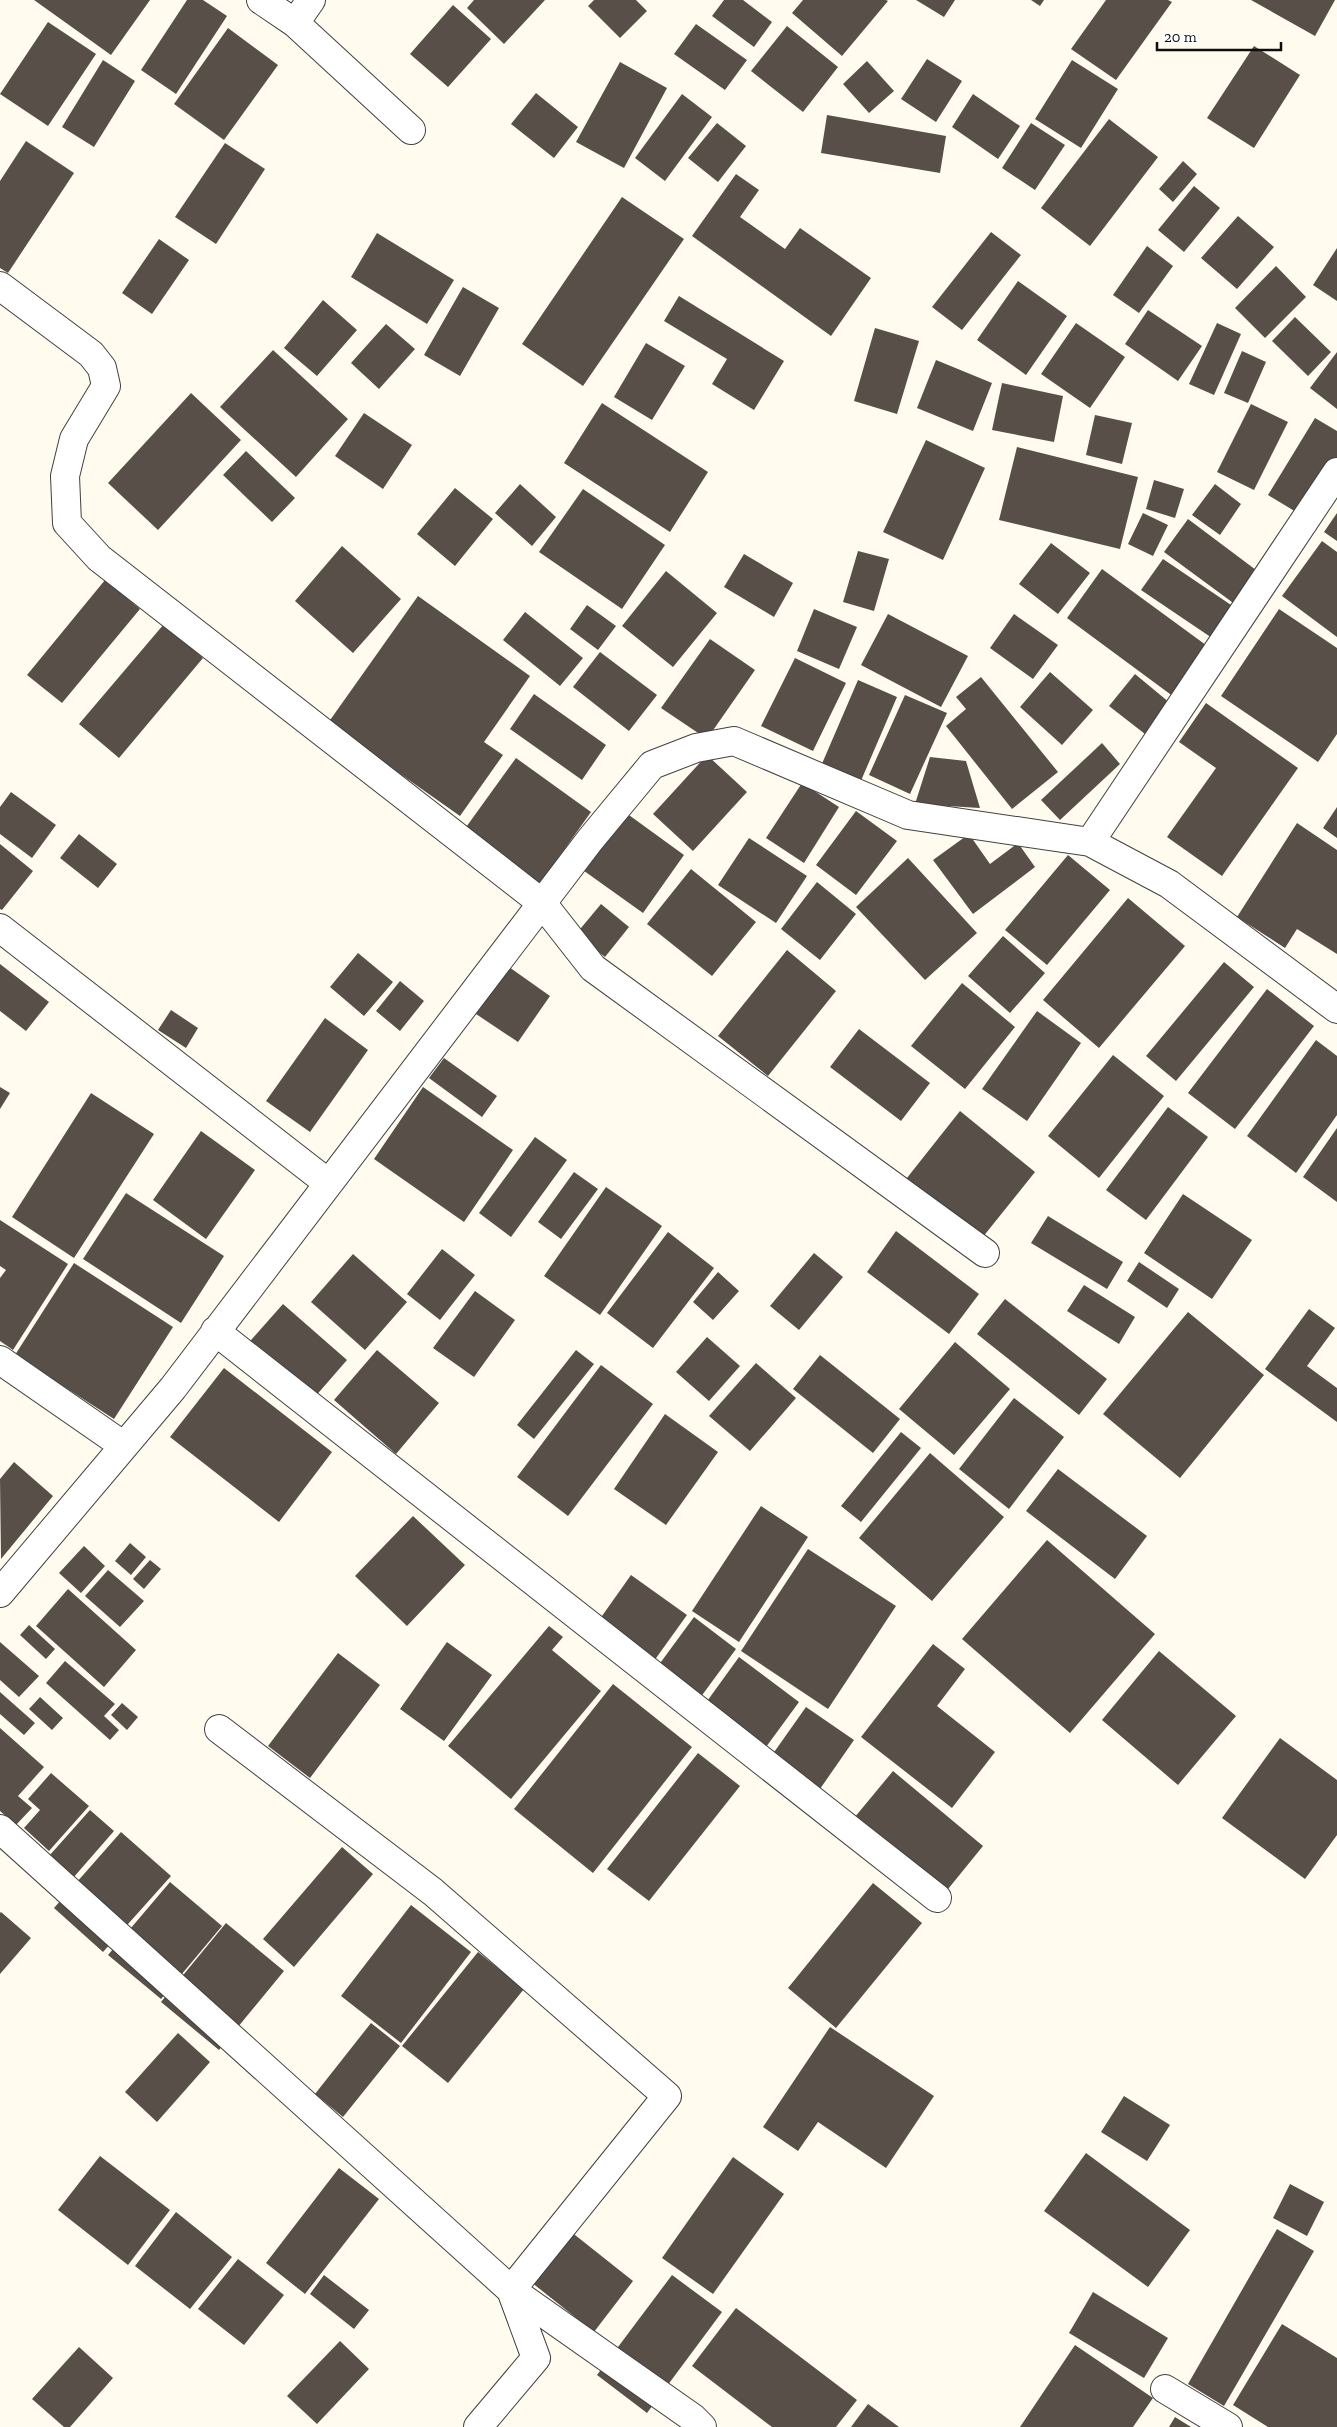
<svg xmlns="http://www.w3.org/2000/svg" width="1337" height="2427" font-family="'Zilla Slab',serif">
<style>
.building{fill:#584f49}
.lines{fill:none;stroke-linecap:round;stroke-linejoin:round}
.minor-casing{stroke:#414141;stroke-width:30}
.minor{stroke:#fff;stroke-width:28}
</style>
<rect width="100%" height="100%" fill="#fffcef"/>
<path class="building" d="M 34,0 L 150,0 L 111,55 Z
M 187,0 L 203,0 L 227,16 L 176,94 L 141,70 Z
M 474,0 L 545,0 L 504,44 L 467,8 Z
M 594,0 L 636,0 L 647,11 L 620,38 L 588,6 Z
M 724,0 L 743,0 L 772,22 L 754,47 L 712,16 Z
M 803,0 L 886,0 L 888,1 L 842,56 L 792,13 Z
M 916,0 L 955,0 L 944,17 Z
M 1031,0 L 1044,0 L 1040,6 Z
M 1106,0 L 1168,0 L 1172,2 L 1116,80 L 1071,49 Z
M 1251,0 L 1335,0 L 1315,36 Z
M 453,5 L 491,39 L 448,87 L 410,54 Z
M 48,22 L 96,54 L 48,126 L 0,94 Z
M 696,24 L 747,60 L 725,90 L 674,54 Z
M 787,26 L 838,67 L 803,112 L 751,71 Z
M 228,28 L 278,65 L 224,140 L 174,104 Z
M 1254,46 L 1300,75 L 1254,148 L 1207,118 Z
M 927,59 L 962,81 L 936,122 L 901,99 Z
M 103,60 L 135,81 L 94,147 L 62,127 Z
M 1072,60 L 1118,89 L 1081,148 L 1035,119 Z
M 867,61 L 894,91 L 869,113 L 843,84 Z
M 620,62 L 667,88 L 624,168 L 576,142 Z
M 536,93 L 578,127 L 554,158 L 511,124 Z
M 682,94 L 712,117 L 665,181 L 635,158 Z
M 973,94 L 1020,126 L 998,159 L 952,127 Z
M 827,115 L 946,136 L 940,173 L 821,153 Z
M 1109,119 L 1158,157 L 1090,246 L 1041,208 Z
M 717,123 L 746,146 L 718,182 L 688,158 Z
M 1031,123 L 1065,145 L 1035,190 L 1002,168 Z
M 26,141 L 74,173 L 8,273 L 0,268 L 0,181 Z
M 225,143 L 265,169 L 216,244 L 175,217 Z
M 1183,161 L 1197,174 L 1173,202 L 1159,189 Z
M 736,174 L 759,190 L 740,217 L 785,249 L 800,228 L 871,278 L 831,336 L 692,236 Z
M 1194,186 L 1220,208 L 1184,252 L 1158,230 Z
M 622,197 L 684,239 L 583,386 L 522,344 Z
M 1238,216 L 1274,247 L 1237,289 L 1201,258 Z
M 991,232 L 1021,255 L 962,330 L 932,307 Z
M 377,233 L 454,280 L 427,324 L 351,277 Z
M 159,239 L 189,260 L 152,314 L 122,293 Z
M 1147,246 L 1173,266 L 1139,313 L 1113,295 Z
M 1337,248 L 1337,301 L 1313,285 Z
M 1276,266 L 1306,297 L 1265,338 L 1235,308 Z
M 1018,281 L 1067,316 L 1026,375 L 977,340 Z
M 463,287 L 499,308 L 460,376 L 424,355 Z
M 679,296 L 784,361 L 754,410 L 712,384 L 727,359 L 664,321 Z
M 323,300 L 357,330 L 317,376 L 284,348 Z
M 1148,310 L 1202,346 L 1178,381 L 1125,344 Z
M 1295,317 L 1331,352 L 1308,376 L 1272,341 Z
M 1076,323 L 1125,357 L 1090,408 L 1041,374 Z
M 1217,323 L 1241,334 L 1214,395 L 1189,384 Z
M 386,324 L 415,349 L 379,389 L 351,363 Z
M 875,328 L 919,341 L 897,414 L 854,401 Z
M 646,343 L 685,366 L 652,420 L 614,397 Z
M 273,350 L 348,419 L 296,477 L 220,407 Z
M 1242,351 L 1266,362 L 1248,403 L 1224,393 Z
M 1337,352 L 1337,409 L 1310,388 Z
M 936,360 L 992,383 L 973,431 L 917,408 Z
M 1002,383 L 1063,396 L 1054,442 L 992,430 Z
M 191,393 L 241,440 L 158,530 L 108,483 Z
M 602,403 L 708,472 L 670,532 L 564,463 Z
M 1251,404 L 1288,422 L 1254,490 L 1217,472 Z
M 364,413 L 412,445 L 383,489 L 335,456 Z
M 1095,415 L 1132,423 L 1122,464 L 1086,455 Z
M 1315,418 L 1337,431 L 1337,478 L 1311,521 L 1268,495 Z
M 926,440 L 985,468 L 943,560 L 883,532 Z
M 1017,447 L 1138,477 L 1120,549 L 999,520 Z
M 246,451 L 295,498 L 272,522 L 223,475 Z
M 1154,480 L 1184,489 L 1175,518 L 1146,509 Z
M 520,484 L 556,517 L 532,546 L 495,513 Z
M 1215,484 L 1241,504 L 1220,535 L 1192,515 Z
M 455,488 L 493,519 L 455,566 L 417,534 Z
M 583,489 L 665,545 L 622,609 L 539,552 Z
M 1143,513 L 1168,525 L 1153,556 L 1128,544 Z
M 1337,513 L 1337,541 L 1324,532 Z
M 1188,519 L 1260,573 L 1236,605 L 1164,552 Z
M 1322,541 L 1337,552 L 1337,637 L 1282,596 Z
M 1051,543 L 1090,573 L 1058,614 L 1019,584 Z
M 342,546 L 401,599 L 353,653 L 295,601 Z
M 858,551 L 889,559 L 874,611 L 843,602 Z
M 744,554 L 793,583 L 774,617 L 724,587 Z
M 1163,559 L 1237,609 L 1215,640 L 1141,590 Z
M 1102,569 L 1210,648 L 1174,697 L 1067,618 Z
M 666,571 L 717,613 L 673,667 L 622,626 Z
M 105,580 L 140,609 L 62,703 L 27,675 Z
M 418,596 L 530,676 L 484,742 L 503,755 L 460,816 L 328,723 Z
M 587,605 L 616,626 L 598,650 L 570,629 Z
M 814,609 L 857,627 L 839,669 L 797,651 Z
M 1279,609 L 1337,648 L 1337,734 L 1318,762 L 1221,696 Z
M 525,612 L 583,658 L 560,686 L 503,640 Z
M 888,614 L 968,656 L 941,707 L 861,665 Z
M 1014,614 L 1058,645 L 1033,679 L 990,648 Z
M 164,624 L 203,658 L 119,758 L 79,724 Z
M 710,639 L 755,670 L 707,739 L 661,708 Z
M 600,652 L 657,695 L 629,731 L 573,687 Z
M 795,658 L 846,683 L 813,751 L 761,726 Z
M 1050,672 L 1093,710 L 1062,745 L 1020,707 Z
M 1135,674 L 1170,703 L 1145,734 L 1109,706 Z
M 981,677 L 1058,772 L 1012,809 L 946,726 L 966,709 L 956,697 Z
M 858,680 L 897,697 L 860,783 L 821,766 Z
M 534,694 L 606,745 L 582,780 L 510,729 Z
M 905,695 L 947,713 L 910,794 L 869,775 Z
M 1206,703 L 1298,768 L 1222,876 L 1167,837 L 1216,768 L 1179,742 Z
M 1102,743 L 1120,764 L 1060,820 L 1041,800 Z
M 707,755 L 747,792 L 693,851 L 653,814 Z
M 930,757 L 966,761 L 980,808 L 915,804 Z
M 516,758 L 591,812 L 539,885 L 464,830 Z
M 802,783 L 839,807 L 804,863 L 766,838 Z
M 11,792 L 56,825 L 32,858 L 0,834 L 0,807 Z
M 1337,807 L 1337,838 L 1323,828 Z
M 622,810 L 684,855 L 643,913 L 580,868 Z
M 856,811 L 897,841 L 856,895 L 816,865 Z
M 1297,823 L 1337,850 L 1337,954 L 1297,929 L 1285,948 L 1237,917 Z
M 79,834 L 117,864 L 98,888 L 60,858 Z
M 969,834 L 990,864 L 1018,843 L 1035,867 L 973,914 L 933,860 Z
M 749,838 L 807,876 L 776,923 L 718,885 Z
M 0,844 L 33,871 L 2,910 L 0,909 Z
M 1068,855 L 1110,890 L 1047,965 L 1005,930 Z
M 908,858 L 977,933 L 925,980 L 856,907 Z
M 691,869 L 756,922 L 712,976 L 647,924 Z
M 817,882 L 856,914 L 820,960 L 781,929 Z
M 1128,898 L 1185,946 L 1099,1048 L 1043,1000 Z
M 601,904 L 629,927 L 605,957 L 576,934 Z
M 1003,936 L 1045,973 L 1010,1013 L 968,976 Z
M 787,950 L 836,991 L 768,1076 L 718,1036 Z
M 358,953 L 393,982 L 364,1016 L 330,987 Z
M 1224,962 L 1254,987 L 1176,1081 L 1146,1056 Z
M 0,964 L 49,1002 L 26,1031 L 0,1011 Z
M 509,967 L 550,996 L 518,1042 L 476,1014 Z
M 400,981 L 424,1001 L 400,1031 L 376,1011 Z
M 962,983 L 1015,1027 L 965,1089 L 911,1046 Z
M 1267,989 L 1314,1026 L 1235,1129 L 1188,1093 Z
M 171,1010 L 198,1028 L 186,1048 L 158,1030 Z
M 1037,1011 L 1081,1043 L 1027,1121 L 982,1089 Z
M 325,1018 L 368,1050 L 310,1132 L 266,1101 Z
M 859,1029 L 930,1083 L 901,1121 L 830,1067 Z
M 1316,1040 L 1337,1056 L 1337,1115 L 1296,1173 L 1247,1136 Z
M 1113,1055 L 1164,1096 L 1099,1178 L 1048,1136 Z
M 444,1058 L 497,1096 L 482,1117 L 429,1078 Z
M 0,1087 L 10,1093 L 0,1109 Z
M 423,1087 L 513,1150 L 464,1222 L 374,1159 Z
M 91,1093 L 154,1134 L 74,1258 L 12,1217 Z
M 1168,1107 L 1208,1137 L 1146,1220 L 1106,1190 Z
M 960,1111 L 1035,1172 L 974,1248 L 899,1188 Z
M 1337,1128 L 1337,1202 L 1303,1177 Z
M 201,1131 L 255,1170 L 206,1239 L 153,1200 Z
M 535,1137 L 567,1160 L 511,1237 L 479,1213 Z
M 574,1172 L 598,1189 L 561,1239 L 538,1222 Z
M 606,1187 L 662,1226 L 600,1315 L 544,1276 Z
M 126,1193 L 224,1256 L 181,1323 L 83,1259 Z
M 1183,1194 L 1252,1240 L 1212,1299 L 1144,1253 Z
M 1048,1216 L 1123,1262 L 1107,1289 L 1031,1243 Z
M 0,1220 L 68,1264 L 13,1350 L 0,1341 L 0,1278 L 6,1270 L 0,1266 Z
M 896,1231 L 979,1294 L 949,1334 L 867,1272 Z
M 668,1232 L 714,1268 L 653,1348 L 607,1313 Z
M 442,1249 L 475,1275 L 440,1320 L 407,1294 Z
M 814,1253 L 843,1277 L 799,1330 L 770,1306 Z
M 353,1254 L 407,1302 L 365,1350 L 311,1302 Z
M 1139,1262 L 1179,1289 L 1167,1308 L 1127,1281 Z
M 74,1263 L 173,1327 L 114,1419 L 15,1355 Z
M 718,1272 L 739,1291 L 713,1320 L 693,1302 Z
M 1084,1285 L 1135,1317 L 1119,1344 L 1067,1311 Z
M 475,1291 L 515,1320 L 474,1377 L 433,1348 Z
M 1005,1299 L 1107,1379 L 1079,1415 L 977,1334 Z
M 283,1304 L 347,1360 L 307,1406 L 243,1349 Z
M 1309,1309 L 1335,1328 L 1307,1366 L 1337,1388 L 1337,1422 L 1265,1369 Z
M 1188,1312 L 1264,1375 L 1180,1478 L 1103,1414 Z
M 707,1337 L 740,1366 L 709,1401 L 676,1372 Z
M 955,1342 L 1010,1389 L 954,1455 L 899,1409 Z
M 377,1350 L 439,1403 L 396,1454 L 334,1400 Z
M 576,1350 L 594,1364 L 534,1439 L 517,1425 Z
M 820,1355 L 900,1419 L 873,1453 L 793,1389 Z
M 756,1363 L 796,1398 L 750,1451 L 709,1416 Z
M 601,1365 L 653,1404 L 568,1516 L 517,1477 Z
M 224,1368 L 332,1452 L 279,1522 L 170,1437 Z
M 1014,1398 L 1064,1437 L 1009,1509 L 959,1469 Z
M 665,1414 L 718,1452 L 666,1525 L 614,1489 Z
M 901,1432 L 921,1448 L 861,1522 L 841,1506 Z
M 930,1453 L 1004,1517 L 932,1601 L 859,1538 Z
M 14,1462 L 53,1496 L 1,1559 L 0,1479 Z
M 1058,1469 L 1147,1536 L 1115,1579 L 1026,1511 Z
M 761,1506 L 808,1537 L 739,1642 L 692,1611 Z
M 413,1516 L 465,1565 L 407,1626 L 355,1576 Z
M 1047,1540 L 1155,1634 L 1070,1733 L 962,1639 Z
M 130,1543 L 146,1557 L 131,1575 L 115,1561 Z
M 84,1546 L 105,1566 L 81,1593 L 59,1573 Z
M 808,1549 L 896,1606 L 828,1709 L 741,1651 Z
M 150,1560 L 161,1569 L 144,1589 L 133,1579 Z
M 108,1570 L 144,1601 L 120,1627 L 85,1596 Z
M 631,1575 L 687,1615 L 641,1679 L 585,1640 Z
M 68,1589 L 136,1650 L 104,1687 L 36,1626 Z
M 694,1617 L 736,1649 L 689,1713 L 647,1681 Z
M 29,1625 L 55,1649 L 46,1659 L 20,1635 Z
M 549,1626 L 563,1637 L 552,1650 L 601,1691 L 511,1799 L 448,1746 Z
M 0,1642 L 39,1676 L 19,1697 L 0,1680 Z
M 447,1642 L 492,1675 L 444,1741 L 400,1709 Z
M 933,1644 L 965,1669 L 937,1706 L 995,1752 L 952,1808 L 861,1737 Z
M 1159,1651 L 1236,1716 L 1178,1785 L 1102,1720 Z
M 338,1653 L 380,1685 L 310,1778 L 268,1746 Z
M 739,1657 L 799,1702 L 752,1766 L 692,1722 Z
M 65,1661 L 115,1704 L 104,1716 L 119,1730 L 110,1740 L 46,1683 Z
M 613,1684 L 692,1747 L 593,1873 L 514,1809 Z
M 0,1692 L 35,1723 L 24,1735 L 0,1714 Z
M 40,1697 L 63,1718 L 52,1730 L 29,1709 Z
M 122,1703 L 138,1717 L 127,1730 L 111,1715 Z
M 806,1707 L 854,1740 L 813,1799 L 765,1765 Z
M 0,1728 L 44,1767 L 18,1796 L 32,1808 L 16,1825 L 0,1811 Z
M 1280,1738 L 1337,1780 L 1337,1835 L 1305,1879 L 1222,1818 Z
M 698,1753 L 740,1786 L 649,1901 L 607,1869 Z
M 893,1771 L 983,1846 L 931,1910 L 840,1835 Z
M 51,1773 L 89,1806 L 49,1851 L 24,1828 L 40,1810 L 28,1799 Z
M 90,1810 L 114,1831 L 73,1878 L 49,1856 Z
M 121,1832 L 171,1876 L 103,1952 L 54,1908 Z
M 342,1847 L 373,1874 L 294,1967 L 263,1939 Z
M 170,1882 L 222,1926 L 161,1999 L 108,1955 Z
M 873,1883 L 922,1923 L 836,2028 L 788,1988 Z
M 411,1905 L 471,1952 L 401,2043 L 341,1996 Z
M 1,1912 L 31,1938 L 0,1974 L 0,1913 Z
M 226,1923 L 284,1971 L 219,2050 L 161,2002 Z
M 478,1952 L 524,1989 L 448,2083 L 402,2046 Z
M 371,2023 L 400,2046 L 343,2117 L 315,2094 Z
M 830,2027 L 934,2096 L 886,2168 L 818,2122 L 798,2151 L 763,2127 Z
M 178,2033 L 210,2062 L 157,2122 L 125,2092 Z
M 1124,2096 L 1170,2125 L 1147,2161 L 1101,2132 Z
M 1086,2153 L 1190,2230 L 1148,2287 L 1044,2211 Z
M 100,2156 L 170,2210 L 128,2265 L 58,2210 Z
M 733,2157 L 784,2194 L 713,2294 L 662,2258 Z
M 339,2168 L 379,2199 L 305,2294 L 266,2263 Z
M 1290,2184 L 1324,2202 L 1307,2236 L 1273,2218 Z
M 176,2212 L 232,2257 L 190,2309 L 135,2266 Z
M 1277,2229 L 1314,2251 L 1224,2406 L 1188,2384 Z
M 570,2231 L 633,2281 L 594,2332 L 531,2282 Z
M 238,2259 L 284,2295 L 244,2345 L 198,2309 Z
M 324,2275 L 369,2310 L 354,2329 L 310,2294 Z
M 672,2275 L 722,2312 L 647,2413 L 597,2375 Z
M 1093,2292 L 1168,2338 L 1144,2378 L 1069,2333 Z
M 736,2308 L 857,2400 L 836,2427 L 772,2427 L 692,2366 Z
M 1282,2324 L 1337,2358 L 1337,2427 L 1268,2427 L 1233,2405 Z
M 340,2341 L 369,2369 L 317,2424 L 287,2396 Z
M 1075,2345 L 1153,2398 L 1133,2427 L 1020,2427 Z
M 79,2347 L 113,2378 L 70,2427 L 64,2427 L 32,2399 Z
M 868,2404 L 899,2427 L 851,2427 Z
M 1175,2417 L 1191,2427 L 1169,2427 Z"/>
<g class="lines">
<defs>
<path id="minor" d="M 261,0 L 295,23
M 311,0 L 295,23 L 411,130
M 0,286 L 91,354 L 102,368 L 106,386 L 74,439 L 65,476 L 67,523 L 99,558 L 542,903 L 593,968 L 985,1253
M 1090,842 L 1337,472
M 0,928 L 328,1183
M 215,1331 L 937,1898
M 0,1360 L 124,1446
M 0,1593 L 173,1388 L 590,840 L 652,765 L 696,748 L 734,741 L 908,815 L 1090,842 L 1169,884 L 1337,1009
M 219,1729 L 433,1892 L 667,2096 L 511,2290 L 536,2358 L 478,2427
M 0,1829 L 511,2290 L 693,2418 L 702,2427
M 1165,2389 L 1228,2427"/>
</defs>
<use href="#minor" class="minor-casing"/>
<use href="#minor" class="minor"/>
</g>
<path d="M1157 42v8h124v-8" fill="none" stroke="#0e0e0e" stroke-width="2.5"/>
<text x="1164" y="42" font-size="15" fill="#0e0e0e" stroke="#ffffff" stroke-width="4" paint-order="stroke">20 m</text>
</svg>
